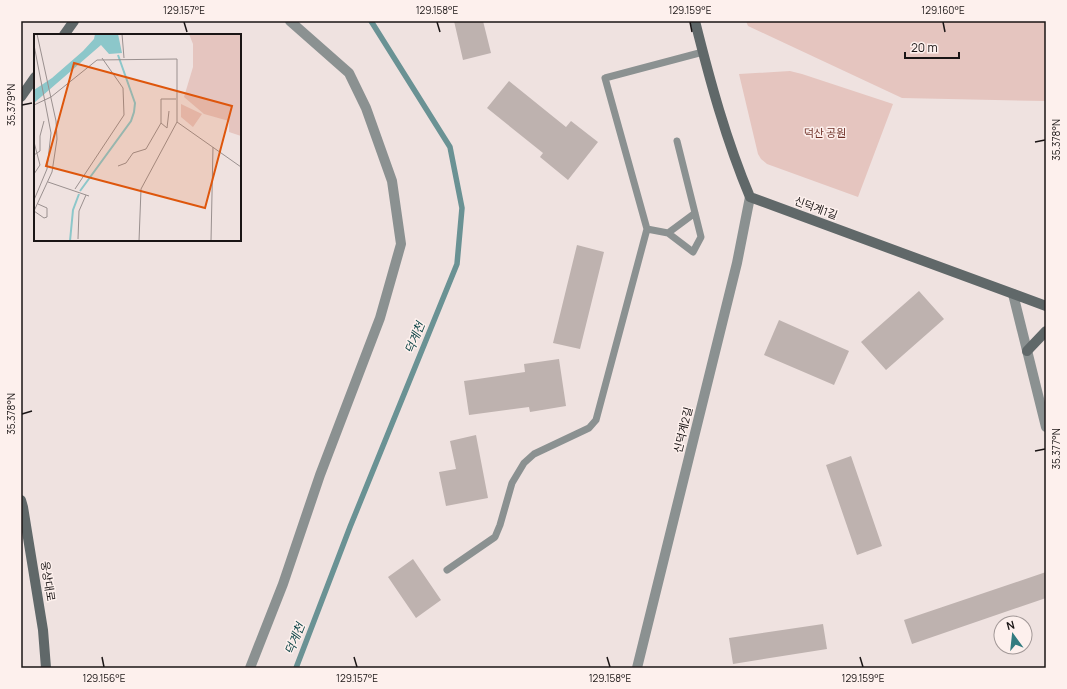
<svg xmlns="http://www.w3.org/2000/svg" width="1067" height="689" font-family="Manrope,'Noto Sans KR',sans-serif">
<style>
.green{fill:#e5c5bf}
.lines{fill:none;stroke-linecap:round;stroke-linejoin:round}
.stream{stroke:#6a9294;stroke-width:5.5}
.building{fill:#beb2af}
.lane{stroke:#8b9191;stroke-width:7}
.street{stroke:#8b9191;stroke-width:10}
.secondary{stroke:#606869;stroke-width:10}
.ticks{fill:none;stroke:#1a1515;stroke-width:1.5}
.labels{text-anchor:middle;stroke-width:3;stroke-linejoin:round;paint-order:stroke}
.park-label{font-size:11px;fill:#6f3027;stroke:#fdf0ed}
.street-label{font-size:11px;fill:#1a1515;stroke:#fdf0ed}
.water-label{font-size:12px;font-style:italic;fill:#0b4345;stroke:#fdf0ed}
.inset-river{fill:none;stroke:#8cc7ca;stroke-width:2}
.inset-road{fill:none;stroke:#9a908f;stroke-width:1}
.view{fill:#de560c;fill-opacity:0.15;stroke:#de560c;stroke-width:2}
.inset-edge{fill:none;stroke:#1a1515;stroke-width:2}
.neatline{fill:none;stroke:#1a1515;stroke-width:1.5}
.ticks-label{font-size:10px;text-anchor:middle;fill:#1a1515}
</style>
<rect width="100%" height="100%" fill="#efe2e0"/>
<path class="green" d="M 746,21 L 1046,21 L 1046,101 L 902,98 L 748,26 Z
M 790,71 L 802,74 L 893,104 L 858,197 L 767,164 L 761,159 L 758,154 L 739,74 Z"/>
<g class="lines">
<path class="stream" d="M 296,668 L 350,527 L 457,264 L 462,208 L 450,147 L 371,21"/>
</g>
<path class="building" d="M 454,21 L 483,21 L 491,53 L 463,60 Z
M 509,81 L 566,127 L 571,121 L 598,142 L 568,180 L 540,157 L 543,153 L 487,108 Z
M 577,245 L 604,252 L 580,349 L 553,343 Z
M 919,291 L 944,319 L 886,370 L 861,342 Z
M 779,320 L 849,351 L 834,385 L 764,355 Z
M 559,359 L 566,406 L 530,412 L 529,407 L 469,415 L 464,381 L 525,372 L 524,364 Z
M 476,435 L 488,498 L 446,506 L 439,472 L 456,469 L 450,441 Z
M 851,456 L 882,546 L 857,555 L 826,465 Z
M 413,559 L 441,600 L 416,618 L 388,577 Z
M 1046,572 L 1046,598 L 912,644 L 904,620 Z
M 823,624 L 827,649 L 733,664 L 729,638 Z"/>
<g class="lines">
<path class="lane" d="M 677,141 L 701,237 L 693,252 L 668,233 L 647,229 L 605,78 L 703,52
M 668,233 L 695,213
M 447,570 L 495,537 L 500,525 L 512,483 L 524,463 L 534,454 L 589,428 L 596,420 L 647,229"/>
<path class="street" d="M 1013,294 L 1046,427
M 250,668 L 283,584 L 320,475 L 380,318 L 401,244 L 392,181 L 366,108 L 349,73 L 290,21
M 637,668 L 737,263 L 750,197"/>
<path class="secondary" d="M 695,21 C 710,81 726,140 750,197 L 1046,306
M 64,35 L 74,21
M 21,97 L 35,77
M 1027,351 L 1046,331
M 21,500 L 23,507 L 43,630 L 46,668"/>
</g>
<path class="ticks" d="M 184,22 L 187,32M 437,22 L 440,32M 690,22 L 692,32M 943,22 L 945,32M 22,105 L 32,103M 1035,142 L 1045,140M 22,414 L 32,411M 1035,451 L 1045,449M 102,657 L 104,667M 354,657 L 357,667M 607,657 L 610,667M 860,657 L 863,667"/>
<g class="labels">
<g class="park-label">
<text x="825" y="137">덕산 공원</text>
</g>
<g class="street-label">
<text transform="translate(816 208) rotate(20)" y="4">신덕계1길</text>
<text transform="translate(683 430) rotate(-76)" y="4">신덕계2길</text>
<text transform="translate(48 581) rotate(81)" y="4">웅상대로</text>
</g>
<g class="water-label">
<text transform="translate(415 338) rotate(-68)" y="4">덕계천</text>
<text transform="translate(295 639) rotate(-68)" y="4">덕계천</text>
</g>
</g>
<g transform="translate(34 34)">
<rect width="207" height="207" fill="#efe2e0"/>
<path d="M 155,0 L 207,0 L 207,102 L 195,98 L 195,87 L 170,80 L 150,63 L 159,33 L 159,10 ZM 147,70 L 168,80 L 159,93 L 147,83 Z" fill="#e5c5bf"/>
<path d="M 61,0 L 84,0 L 88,19 L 75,20 L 67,11 L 0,69 L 0,56 L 18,44 L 49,17 L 60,5 Z" fill="#8cc7ca"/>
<path class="inset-river" d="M 46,157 L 97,87 L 100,78 L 101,69 L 84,21M 36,207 L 39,176 L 45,160"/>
<path class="inset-road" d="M 88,0 L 90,24M 0,11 L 17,99 L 13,135 L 0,166M 0,71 L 17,63 L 63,26 L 143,25 L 143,88 L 207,133M 135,77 L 133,94 L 127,89 L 127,65 L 142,65M 0,108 L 6,131 L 0,140M 0,121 L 6,117 L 6,102 L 10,87M 84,132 L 92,129 L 99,119 L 112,115 L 127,89M 14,148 L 55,162M 41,155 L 90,81 L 89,54 L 68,24M 0,177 L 10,184 L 13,183 L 13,174 L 4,170M 0,177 L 18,138 L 23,105 L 22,87 L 3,0M 44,205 L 45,177 L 52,161M 105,207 L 107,155 L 143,88M 177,207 L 179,113"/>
<path class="view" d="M 40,29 L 198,72 L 171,174 L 12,132 Z"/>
<rect width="207" height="207" class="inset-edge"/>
</g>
<rect width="1067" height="689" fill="none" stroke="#fdf0ed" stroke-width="44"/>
<g transform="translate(1013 635) rotate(345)"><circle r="19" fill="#fdf0ed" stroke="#a29897"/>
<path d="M0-3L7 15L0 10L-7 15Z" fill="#327b7f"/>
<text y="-6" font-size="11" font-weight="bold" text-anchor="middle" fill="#1a1515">N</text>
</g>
<path d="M905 52v6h54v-6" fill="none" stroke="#1a1515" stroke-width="2"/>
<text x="911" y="52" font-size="12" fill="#1a1515" stroke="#fdf0ed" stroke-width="3" paint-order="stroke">20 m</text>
<rect x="22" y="22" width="1023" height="645" class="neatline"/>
<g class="ticks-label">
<text x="184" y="14">129.157°E</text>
<text x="437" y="14">129.158°E</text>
<text x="690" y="14">129.159°E</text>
<text x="943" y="14">129.160°E</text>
<text transform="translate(11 105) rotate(-90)" y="4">35.379°N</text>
<text transform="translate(1056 140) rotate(-90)" y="4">35.378°N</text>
<text transform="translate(11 414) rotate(-90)" y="4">35.378°N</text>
<text transform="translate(1056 449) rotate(-90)" y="4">35.377°N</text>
<text x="104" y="682">129.156°E</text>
<text x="357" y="682">129.157°E</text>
<text x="610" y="682">129.158°E</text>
<text x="863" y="682">129.159°E</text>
</g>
</svg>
